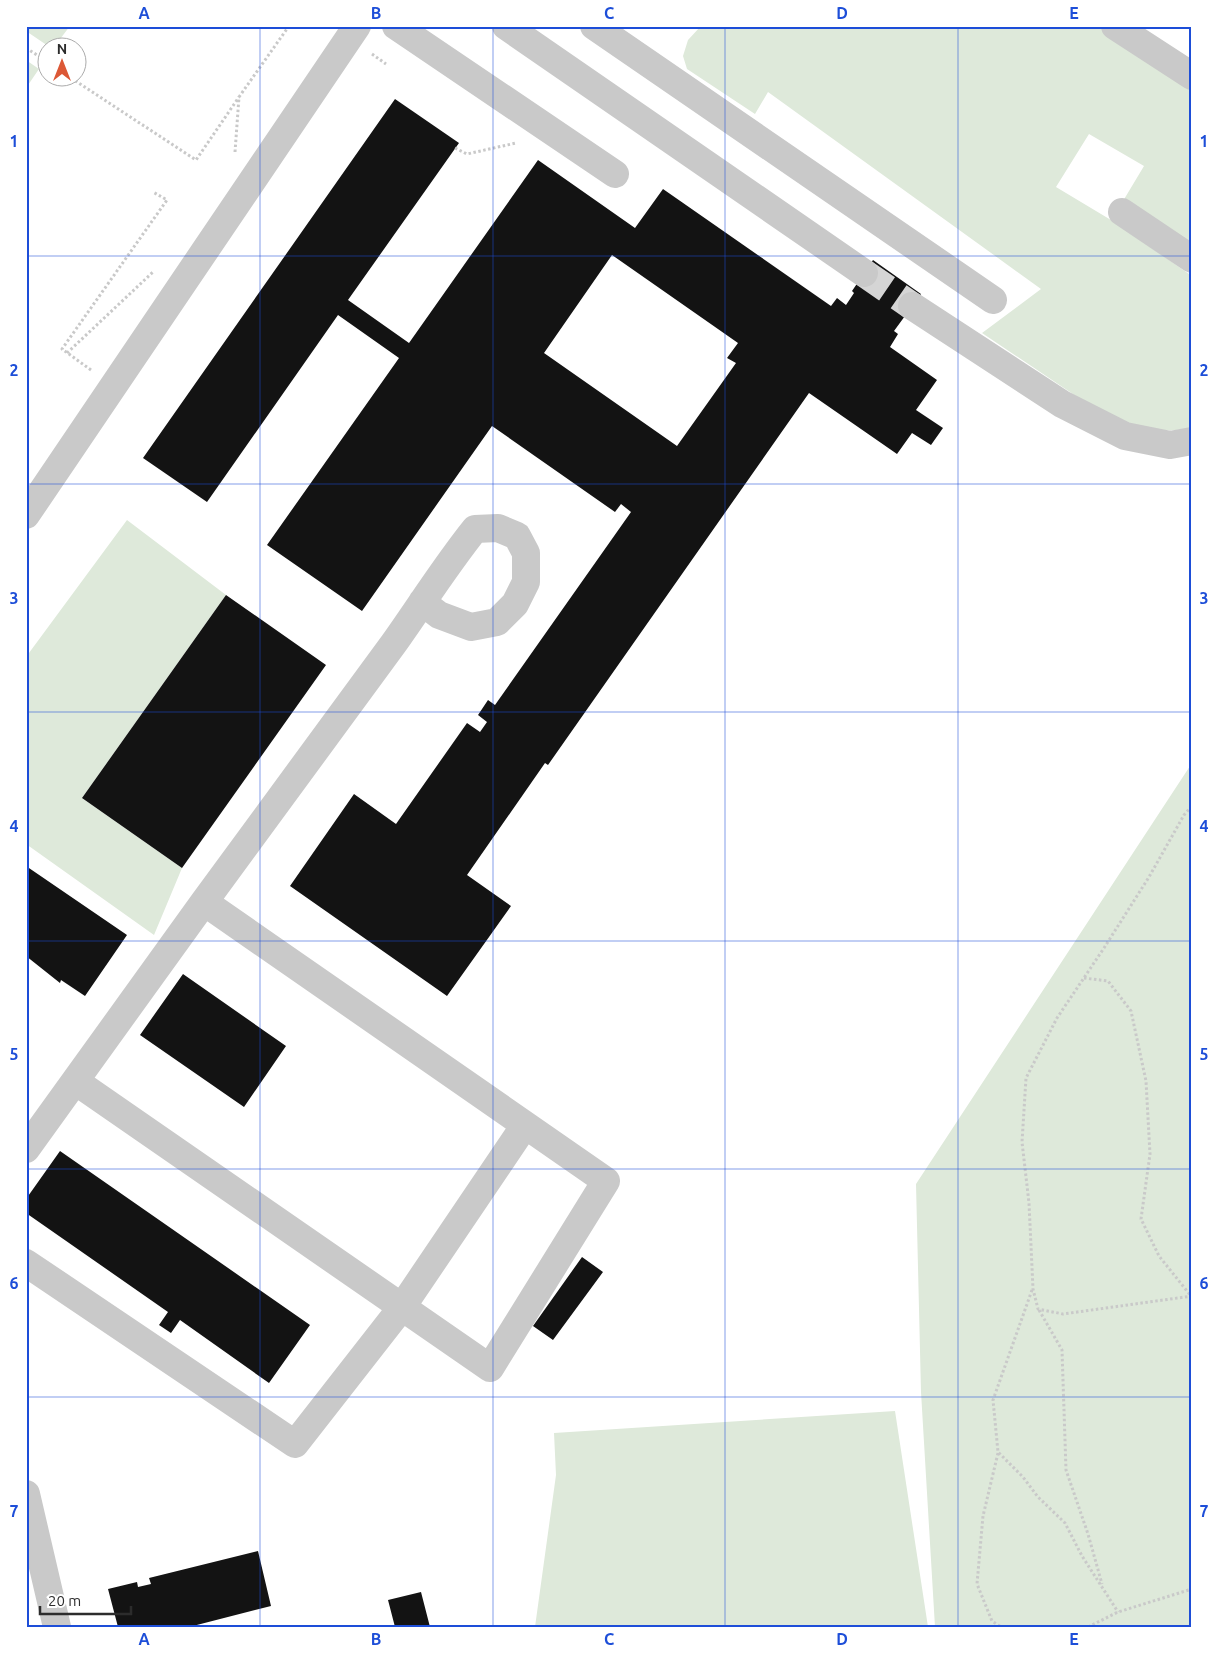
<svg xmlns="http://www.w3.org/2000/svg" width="1218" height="1653" font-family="Ubuntu,sans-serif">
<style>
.green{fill:#dee9da}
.building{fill:#131313;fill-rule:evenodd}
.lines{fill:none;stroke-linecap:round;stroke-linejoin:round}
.minor-tunnel{stroke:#d5d5d5;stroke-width:28;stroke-dasharray:28 14;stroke-linecap:butt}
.path{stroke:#c9c9c9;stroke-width:3;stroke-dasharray:2.5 2.5;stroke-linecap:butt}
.minor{stroke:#c9c9c9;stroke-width:28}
.grid{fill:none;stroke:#1d4ed8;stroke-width:1;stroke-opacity:0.55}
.neatline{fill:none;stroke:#1d4ed8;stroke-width:2}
.grid-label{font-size:16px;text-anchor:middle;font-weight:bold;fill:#1d4ed8}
</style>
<rect width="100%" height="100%" fill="#fff"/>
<path class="green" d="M 26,26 L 70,26 L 54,47 L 51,48 L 26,31 Z
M 1099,26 L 1192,90 L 1192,247 L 1123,201 L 1144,166 L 1089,134 L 1056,187 L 1111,220 L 1192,276 L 1192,429 L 1159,431 L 1113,421 L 982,333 L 1041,289 L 768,92 L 755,114 L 687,69 L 683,56 L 688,40 L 700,27 Z
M 26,60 L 39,69 L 26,88 Z
M 127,520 L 226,595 L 82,798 L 182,868 L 154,935 L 26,844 L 26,657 Z
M 1192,763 L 1192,1627 L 935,1627 L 921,1392 L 916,1184 Z
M 895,1411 L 928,1627 L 535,1627 L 556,1475 L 554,1433 Z"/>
<path class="building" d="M 395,99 L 459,143 L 348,300 L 409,343 L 538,160 L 635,228 L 663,189 L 831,306 L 837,298 L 846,305 L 854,293 L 852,291 L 873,260 L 921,294 L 894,331 L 898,334 L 890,347 L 937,380 L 916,410 L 943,428 L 931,445 L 912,433 L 897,454 L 809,393 L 548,765 L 545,763 L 467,875 L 511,906 L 447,996 L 290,886 L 354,794 L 396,824 L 467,723 L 480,732 L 487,722 L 478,715 L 488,700 L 495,705 L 631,512 L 621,504 L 615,512 L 492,426 L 362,611 L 267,545 L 399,358 L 338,315 L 207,502 L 143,458 ZM 612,255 L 738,343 L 727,358 L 736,363 L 677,446 L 544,353 Z
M 226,595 L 326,665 L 182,868 L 82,798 Z
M 26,866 L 127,935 L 85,996 L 61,980 L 60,983 L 26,956 Z
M 183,974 L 286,1046 L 244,1107 L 140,1035 Z
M 60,1151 L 310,1325 L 269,1383 L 180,1320 L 171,1333 L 159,1325 L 168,1312 L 26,1213 L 26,1199 Z
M 582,1257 L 603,1272 L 553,1340 L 533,1326 Z
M 258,1551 L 271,1606 L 189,1627 L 118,1627 L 108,1589 L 137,1582 L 138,1587 L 151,1584 L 149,1578 Z
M 421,1592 L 430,1627 L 395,1627 L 388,1600 Z"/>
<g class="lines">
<path class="minor-tunnel" d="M 864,273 L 912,306"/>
<path class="path" d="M 26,48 L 48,62
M 372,54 L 386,64
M 71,78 L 196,160 L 239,97
M 455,148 L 467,154 L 516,143
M 235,152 L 239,97 L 289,26
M 67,353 L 153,272
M 91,370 L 62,349 L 167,200 L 153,192
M 1192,806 L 1184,815 L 1149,877 L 1104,948 L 1057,1018 L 1026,1078 L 1022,1142 L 1029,1203 L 1033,1289 L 1038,1309 L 1063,1314 L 1192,1296
M 1084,978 L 1108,981 L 1131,1011 L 1146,1081 L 1150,1154 L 1141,1219 L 1159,1256 L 1191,1296
M 1032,1290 L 993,1400 L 998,1452 L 1023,1477 L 1038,1497 L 1065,1523 L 1082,1556 L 1118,1612
M 1039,1310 L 1062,1350 L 1066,1470 L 1088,1534 L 1102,1584
M 998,1453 L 983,1516 L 977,1584 L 992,1621 L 1001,1627
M 1088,1627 L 1118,1612 L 1192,1589"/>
<path class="minor" d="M 396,26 L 615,174
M 506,26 L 864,273
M 594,26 L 993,300
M 1115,26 L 1192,76
M 1122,212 L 1192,259
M 912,306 L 1062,404 L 1125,436 L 1170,445 L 1192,441
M 26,515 L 357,26
M 75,1081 L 490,1368 L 606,1181 L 204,902
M 26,1149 L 204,902 L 394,643 C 421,605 446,565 475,529 L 498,528 L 517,536 L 526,553 L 526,582 L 515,604 L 497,622 L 471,627 L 439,615 L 422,602
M 26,1263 L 295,1444 L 402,1307 L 525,1125
M 26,1494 L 57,1627"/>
</g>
<path class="grid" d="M 260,26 L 260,1627M 493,26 L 493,1627M 725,26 L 725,1627M 958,26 L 958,1627M 26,256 L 1192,256M 26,484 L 1192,484M 26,712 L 1192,712M 26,941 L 1192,941M 26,1169 L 1192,1169M 26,1397 L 1192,1397"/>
<rect width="1218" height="1653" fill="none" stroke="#ffffff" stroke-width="55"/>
<g transform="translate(62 62)"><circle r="24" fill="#ffffff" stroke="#ababab"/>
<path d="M0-4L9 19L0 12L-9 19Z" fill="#dc5836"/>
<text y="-8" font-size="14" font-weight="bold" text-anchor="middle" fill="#2c2c2c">N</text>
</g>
<path d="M40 1606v8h91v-8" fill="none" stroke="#2c2c2c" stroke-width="2.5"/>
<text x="48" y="1606" font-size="15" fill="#2c2c2c" stroke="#ffffff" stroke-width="4" paint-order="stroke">20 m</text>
<rect x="28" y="28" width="1162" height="1598" class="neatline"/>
<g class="grid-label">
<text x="144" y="19">A</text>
<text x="376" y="19">B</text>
<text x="609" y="19">C</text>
<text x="842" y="19">D</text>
<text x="1074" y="19">E</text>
<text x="14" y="147">1</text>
<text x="1204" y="147">1</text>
<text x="14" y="376">2</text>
<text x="1204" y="376">2</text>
<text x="14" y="604">3</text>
<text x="1204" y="604">3</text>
<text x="14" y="832">4</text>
<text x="1204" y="832">4</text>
<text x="14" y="1060">5</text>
<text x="1204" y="1060">5</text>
<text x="14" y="1289">6</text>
<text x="1204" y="1289">6</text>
<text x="14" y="1517">7</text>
<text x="1204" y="1517">7</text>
<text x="144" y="1645">A</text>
<text x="376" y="1645">B</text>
<text x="609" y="1645">C</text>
<text x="842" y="1645">D</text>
<text x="1074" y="1645">E</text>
</g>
</svg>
